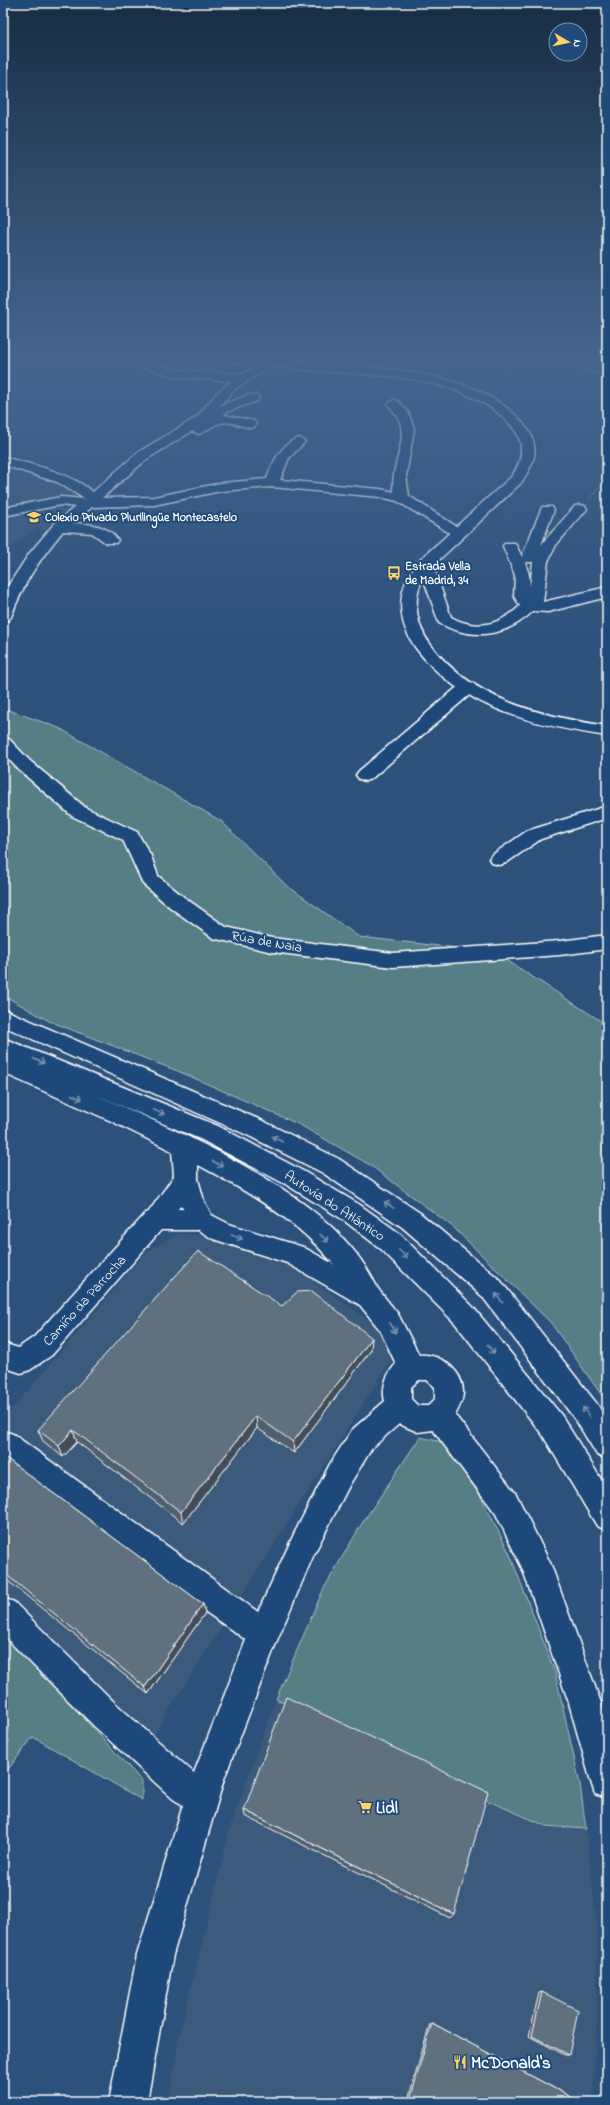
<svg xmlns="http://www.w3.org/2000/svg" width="610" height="2105" font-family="'Indie Flower',sans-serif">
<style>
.built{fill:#3b5a7c}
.green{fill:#577e85;stroke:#abbec2}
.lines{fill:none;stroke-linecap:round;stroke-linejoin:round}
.minor-casing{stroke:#fff;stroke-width:3}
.major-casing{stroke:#fff;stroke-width:3}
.highway-casing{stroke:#fff;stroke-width:3}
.path{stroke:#fff;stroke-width:1.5;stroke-dasharray:0.5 2;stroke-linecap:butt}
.minor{fill:#1f4a7a;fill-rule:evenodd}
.major{fill:#1f4a7a;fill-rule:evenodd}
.highway{fill:#1f4a7a;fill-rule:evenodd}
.wall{fill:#515f6d;stroke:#fff}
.shaded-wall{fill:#424e59;stroke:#fff}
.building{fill:#5e6f7f;stroke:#fff}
.oneway{stroke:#7992af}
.labels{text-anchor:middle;stroke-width:4;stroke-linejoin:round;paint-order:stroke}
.far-poi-label{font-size:12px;font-weight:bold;fill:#fff;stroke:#1f4a7a;text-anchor:start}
.street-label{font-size:14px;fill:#fff;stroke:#1f4a7a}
.near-poi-label{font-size:17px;font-weight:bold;fill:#fff;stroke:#1f4a7a;text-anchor:start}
</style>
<rect width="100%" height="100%" fill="#2c517b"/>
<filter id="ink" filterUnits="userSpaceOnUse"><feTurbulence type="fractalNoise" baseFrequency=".025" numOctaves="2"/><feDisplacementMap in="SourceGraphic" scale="8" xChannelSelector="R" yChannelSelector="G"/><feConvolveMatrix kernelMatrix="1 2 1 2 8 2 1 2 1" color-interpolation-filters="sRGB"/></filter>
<g filter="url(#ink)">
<path class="built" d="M 3,462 L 55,478 L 82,492 L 86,500 L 48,531 L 37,529 L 3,552 Z
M 179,1233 L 220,1238 L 283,1260 L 374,1324 L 390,1342 L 390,1362 L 140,1756 L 3,1622 L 3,1405 L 10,1411 L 146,1252 Z
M 276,1699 L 546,1826 L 586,1829 L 597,1925 L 597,2015 L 593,2102 L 169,2102 L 179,2036 L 231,1824 Z"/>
<path class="green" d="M 3,708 L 59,728 L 221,821 L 286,885 L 359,937 L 494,952 L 607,1025 L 607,1403 L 551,1323 L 453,1227 L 370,1165 L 300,1125 L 180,1072 L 49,1021 L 3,995 Z
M 420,1437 L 451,1444 L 481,1497 L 509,1552 L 555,1672 L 580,1784 L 586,1829 L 546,1826 L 484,1799 L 276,1699 L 323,1590 L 361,1525 Z
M 3,1631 L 142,1781 L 142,1800 L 33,1737 L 3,1776 Z"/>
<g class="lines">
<defs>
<path id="minor" d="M 112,356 L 130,356 L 177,370 L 242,374 L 262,364 L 268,368 L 234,390 L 219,406 L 249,395 L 257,395 L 259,398 L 257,401 L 226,412 L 224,415 L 254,421 L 256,424 L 254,427 L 250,428 C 239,425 226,419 215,425 C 209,428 205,432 198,434 L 192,431 L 147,459 L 102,498 L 154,497 L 221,483 L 267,479 C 272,464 281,443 299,438 L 305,442 L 289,458 L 280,480 L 380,489 L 394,492 C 389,468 409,442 399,419 C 396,413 391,409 388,404 L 394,400 L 398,401 L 408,412 L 414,429 L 406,476 L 409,496 L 465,532 L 463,535 L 453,535 L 397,501 L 380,497 L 272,487 L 221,491 L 154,505 L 92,507 L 72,523 C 89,524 107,524 118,540 L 116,543 L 106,543 L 92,533 L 63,531 C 39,560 24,582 11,617 L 8,620 L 3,622 L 3,598 L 6,589 L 29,554 L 54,524 L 75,507 L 61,505 L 3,516 L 3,508 L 61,497 L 85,499 L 57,482 L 3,465 L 3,457 C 34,465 68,472 93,492 L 137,453 L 197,417 L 217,393 L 232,381 L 176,377 L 114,358 Z
M 433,356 L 478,356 L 464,365 L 435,358 Z
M 543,356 L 562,356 L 607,367 L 607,375 L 545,358 Z
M 580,505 L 585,506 L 587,509 L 556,545 L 548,561 L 543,602 L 607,587 L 607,597 L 548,612 L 533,611 C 507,637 471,641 439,623 L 418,563 L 420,560 L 430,560 L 432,563 L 451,617 C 476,631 500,625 520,606 L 514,596 L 515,575 L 503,546 L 505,543 L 515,543 L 522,557 L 542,507 L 552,507 L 554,510 L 541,545 L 575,506 ZM 525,562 L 533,562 L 530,586 L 529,575 Z
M 468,682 L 474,683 L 476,687 L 474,691 L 371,779 L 365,781 L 359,779 L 356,775 L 359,771 L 462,683 Z
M 3,738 L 9,739 L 30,761 L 86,808 L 137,832 L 151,856 L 158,876 L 185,898 L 226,927 L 272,938 L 393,953 L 560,941 L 607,935 L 607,949 L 560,955 L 393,967 L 272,952 L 213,938 L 171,908 L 143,884 L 123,840 L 72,816 L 18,769 L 3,753 Z
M 607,806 L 607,818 L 541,839 L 506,863 L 499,865 L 492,863 L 489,859 L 492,855 L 527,831 Z
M 179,1209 L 202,1210 L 229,1224 L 303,1247 L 378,1289 L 398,1314 L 419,1355 C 441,1353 464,1371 463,1394 C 462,1402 459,1408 455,1415 L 516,1494 L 551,1565 L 601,1703 L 607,1724 L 607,1798 L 595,1794 L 591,1782 L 569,1703 L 523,1570 L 496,1514 L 433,1430 L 418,1432 L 399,1424 L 372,1448 L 350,1484 L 314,1554 L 278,1638 L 224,1779 L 173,1955 L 147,2102 L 109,2102 L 137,1955 L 183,1805 L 173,1799 L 94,1726 L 3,1635 L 3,1598 L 14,1602 L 116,1704 L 194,1773 L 246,1640 L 180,1594 L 3,1461 L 3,1431 L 13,1434 L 258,1612 L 294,1534 L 330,1464 L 352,1430 L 385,1401 C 381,1388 387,1373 396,1364 L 380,1330 L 360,1305 L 287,1263 L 213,1239 L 198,1230 L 161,1230 L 52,1355 L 30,1370 L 21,1373 L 3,1367 L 3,1343 L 18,1348 L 34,1337 L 146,1213 L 155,1210 ZM 419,1380 L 427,1380 L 435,1387 L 435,1399 L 428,1406 L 418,1406 L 411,1399 L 411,1387 Z"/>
<path id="major" d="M 204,356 C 242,353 281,360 319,363 C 384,369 473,369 521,421 C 541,443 537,460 521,483 L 426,572 C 412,595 414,622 430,644 C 471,700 541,716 607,726 L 607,736 C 534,725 461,709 415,647 C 400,625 396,599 409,576 C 417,560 431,550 444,538 C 466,517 489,497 511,477 C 524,460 525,441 511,425 C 465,375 383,376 320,371 C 288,368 256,365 224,361 L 206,358 Z"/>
<path id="highway" d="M 3,1009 L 263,1121 L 339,1159 L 420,1213 L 500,1280 L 597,1404 L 607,1420 L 607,1459 L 597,1455 L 577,1422 L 482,1296 L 402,1227 L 323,1173 L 247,1135 L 3,1026 Z
M 3,1038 L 218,1126 L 303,1171 L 360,1205 L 399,1233 L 473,1307 L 562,1416 L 607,1489 L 607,1530 L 597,1526 L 542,1434 L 455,1323 L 381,1249 L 342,1219 L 287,1185 L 202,1140 L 96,1095 C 174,1129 295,1181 350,1246 C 363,1261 373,1278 382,1297 L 378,1305 L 369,1308 L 360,1305 C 327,1238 262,1199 198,1165 L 198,1179 L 204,1201 L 214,1220 L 211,1227 L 202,1230 L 193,1227 L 181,1205 C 171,1218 165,1234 146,1227 L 143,1220 L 174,1176 L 172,1151 L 111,1121 L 3,1073 L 3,1055 L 5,1056 L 3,1055 Z"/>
</defs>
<use href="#minor" class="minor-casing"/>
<use href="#major" class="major-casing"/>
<use href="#highway" class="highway-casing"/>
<path class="path" d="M 536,360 L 530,364 L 539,366
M 589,499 L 607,479"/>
<use href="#minor" class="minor"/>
<use href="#major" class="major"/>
<use href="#highway" class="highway"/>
</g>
<path class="wall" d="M 282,1306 L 371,1350 L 294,1453 L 257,1428 L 183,1523 L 77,1442 L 63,1457 L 43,1441 L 38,1430 Z
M 3,1456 L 203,1604 L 205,1613 L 148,1694 L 3,1577 Z
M 244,1810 L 454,1914 L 450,1918 L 245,1816 Z
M 542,1992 L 569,2055 L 565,2055 L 529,2036 L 539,1993 Z
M 432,2023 L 580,2102 L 412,2102 L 408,2100 L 430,2024 Z"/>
<path class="shaded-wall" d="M 372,1338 L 371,1350 L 294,1453 L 293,1442 Z
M 256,1416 L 257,1428 L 183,1523 L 181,1512 Z
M 73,1430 L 77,1442 L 63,1457 L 59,1446 Z
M 203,1604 L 205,1613 L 148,1694 L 145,1687 Z"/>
<path class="building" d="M 198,1251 L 282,1306 L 297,1292 L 312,1291 L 372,1338 L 293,1442 L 256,1416 L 181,1512 L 73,1430 L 59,1446 L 38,1430 Z
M 3,1456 L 203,1604 L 145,1687 L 3,1572 Z
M 286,1697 L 488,1792 L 454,1914 L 244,1810 Z
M 542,1992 L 578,2010 L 569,2055 L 532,2036 Z
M 432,2023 L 580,2102 L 413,2102 L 410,2100 Z"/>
<defs><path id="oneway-shaft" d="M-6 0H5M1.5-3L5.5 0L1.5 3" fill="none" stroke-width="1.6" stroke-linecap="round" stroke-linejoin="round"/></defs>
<g class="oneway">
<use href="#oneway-shaft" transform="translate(39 1061) rotate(23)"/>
<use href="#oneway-shaft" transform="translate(77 1097) rotate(24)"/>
<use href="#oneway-shaft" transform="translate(159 1112) rotate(23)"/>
<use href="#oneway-shaft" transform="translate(277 1139) rotate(-153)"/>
<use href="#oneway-shaft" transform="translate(218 1164) rotate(28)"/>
<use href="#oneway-shaft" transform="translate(389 1205) rotate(-146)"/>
<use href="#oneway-shaft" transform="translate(237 1237) rotate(20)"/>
<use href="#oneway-shaft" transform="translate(324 1238) rotate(43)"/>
<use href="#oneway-shaft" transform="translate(403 1254) rotate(45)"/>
<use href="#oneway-shaft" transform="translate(499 1298) rotate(-128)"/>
<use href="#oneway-shaft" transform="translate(393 1328) rotate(60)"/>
<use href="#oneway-shaft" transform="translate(491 1349) rotate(51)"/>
<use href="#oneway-shaft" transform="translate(586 1412) rotate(-125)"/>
</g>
</g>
<linearGradient id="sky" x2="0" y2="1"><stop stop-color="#182d44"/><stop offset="0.55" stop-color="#45658d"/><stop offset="1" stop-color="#45658d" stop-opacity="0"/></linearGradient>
<rect width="610" height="650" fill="url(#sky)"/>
<defs>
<symbol id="school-bare" viewBox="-9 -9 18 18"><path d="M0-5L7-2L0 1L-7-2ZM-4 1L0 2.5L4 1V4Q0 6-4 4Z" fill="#ffd166" stroke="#1f4a7a" stroke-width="2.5" paint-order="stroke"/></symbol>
<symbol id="bus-bare" viewBox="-9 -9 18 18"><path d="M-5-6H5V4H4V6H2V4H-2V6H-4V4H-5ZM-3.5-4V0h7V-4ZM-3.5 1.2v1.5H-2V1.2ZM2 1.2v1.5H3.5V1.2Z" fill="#ffd166" stroke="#1f4a7a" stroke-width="2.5" paint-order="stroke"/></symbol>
<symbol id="supermarket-bare" viewBox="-9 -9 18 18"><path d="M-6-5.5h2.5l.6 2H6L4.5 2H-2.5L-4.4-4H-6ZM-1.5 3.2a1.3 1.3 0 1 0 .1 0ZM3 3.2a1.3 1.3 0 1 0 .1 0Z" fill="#ffd166" stroke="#1f4a7a" stroke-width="2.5" paint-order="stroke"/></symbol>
<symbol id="restaurant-bare" viewBox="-9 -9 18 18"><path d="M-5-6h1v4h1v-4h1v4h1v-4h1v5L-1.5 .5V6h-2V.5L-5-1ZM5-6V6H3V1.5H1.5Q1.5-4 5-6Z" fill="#ffd166" stroke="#1f4a7a" stroke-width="2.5" paint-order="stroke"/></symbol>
</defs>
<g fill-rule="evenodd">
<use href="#school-bare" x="24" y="507" width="20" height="20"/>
<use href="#bus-bare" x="384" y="563" width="20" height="20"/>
<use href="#supermarket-bare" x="355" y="1797" width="20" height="20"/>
<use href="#restaurant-bare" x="450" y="2052" width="20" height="20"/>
</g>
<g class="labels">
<g class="far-poi-label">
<text x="45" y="521">Colexio Privado Plurilingüe Montecastelo</text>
<text x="405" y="570">Estrada Vella<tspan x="405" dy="14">de Madrid, 34</tspan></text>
</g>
<g class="street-label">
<text transform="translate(267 941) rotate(10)" y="5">Rúa de Naia</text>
<text transform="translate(335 1205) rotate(33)" y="5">Autovía do Atlántico</text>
<text transform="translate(84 1300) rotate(-48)" y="5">Camiño da Parrocha</text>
</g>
<g class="near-poi-label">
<text x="376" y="1813">Lidl</text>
<text x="471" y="2068">McDonald's</text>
</g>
</g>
<rect width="610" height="2105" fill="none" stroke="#1f4a7a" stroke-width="16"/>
<rect x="8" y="8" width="594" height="2089" fill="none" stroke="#fff" stroke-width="1.5" filter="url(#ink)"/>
<g transform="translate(568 42) rotate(99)"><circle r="19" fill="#1f4a7a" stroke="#7992af"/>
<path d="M0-3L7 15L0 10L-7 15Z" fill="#ffd166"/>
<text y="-6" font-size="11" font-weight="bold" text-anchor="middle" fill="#ffffff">N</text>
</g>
</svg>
